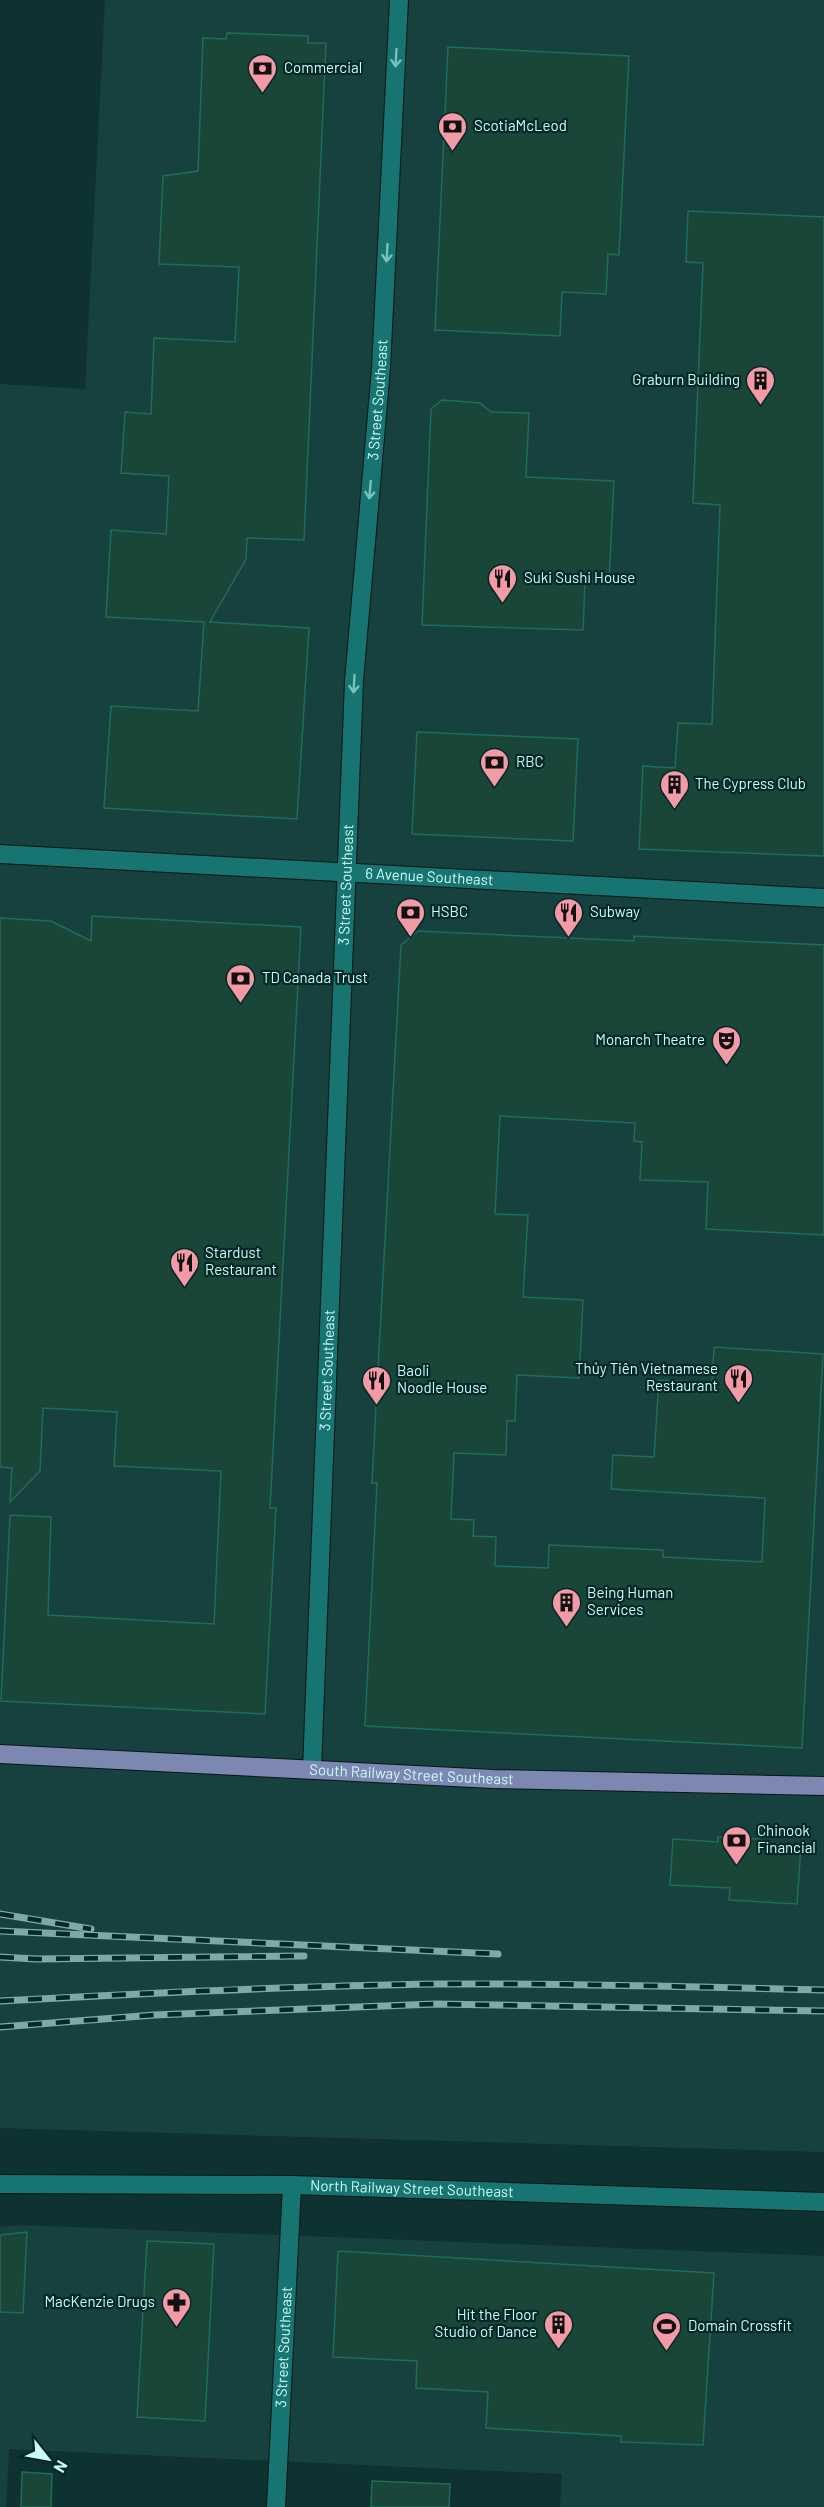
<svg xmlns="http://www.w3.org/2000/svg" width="824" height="2507" font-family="Barlow,sans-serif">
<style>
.built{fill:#17413f}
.building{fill:#194638;stroke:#206c57;stroke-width:1.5}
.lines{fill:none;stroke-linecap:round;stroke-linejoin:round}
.minor-casing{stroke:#091716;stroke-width:20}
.major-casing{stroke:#091716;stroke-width:20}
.minor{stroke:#177470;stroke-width:18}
.major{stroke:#7c87b2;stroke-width:18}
.rail-casing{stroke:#7da9a7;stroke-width:7}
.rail{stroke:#032827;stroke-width:4.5;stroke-dasharray:14;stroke-linecap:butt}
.oneway{stroke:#79bfbb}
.labels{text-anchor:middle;stroke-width:4.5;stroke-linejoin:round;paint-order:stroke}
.poi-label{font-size:15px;fill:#cafcf8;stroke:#032827;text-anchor:start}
.street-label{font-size:15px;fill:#cafcf8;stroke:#032827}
</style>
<rect width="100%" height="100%" fill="#0e3231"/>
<path class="built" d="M 105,0 L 824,0 L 824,2152 L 0,2128 L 0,384 L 85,389 Z
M 19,2225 L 824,2256 L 824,2507 L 560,2507 L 562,2474 L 9,2449 L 6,2507 L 0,2507 L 0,2227 Z"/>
<path class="building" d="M 227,33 L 308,36 L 308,43 L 326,43 L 304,540 L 247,538 L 246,559 L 210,622 L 309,628 L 297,819 L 104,808 L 111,706 L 198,711 L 204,622 L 106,617 L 111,530 L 166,534 L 169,476 L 121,473 L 125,412 L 151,414 L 154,338 L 235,342 L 239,267 L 159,264 L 163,176 L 198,171 L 203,38 L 226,39 Z
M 448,47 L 629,56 L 619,255 L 608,254 L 606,294 L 562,292 L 560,336 L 435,330 Z
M 688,211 L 824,217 L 824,856 L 639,849 L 643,766 L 675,768 L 678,723 L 712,724 L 720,505 L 693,503 L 703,263 L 686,262 Z
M 442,400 L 480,403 L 491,412 L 529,413 L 526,477 L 614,481 L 609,582 L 585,581 L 583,630 L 422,625 L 431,409 Z
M 417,732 L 578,739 L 573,841 L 412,834 Z
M 92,916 L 301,927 L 270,1508 L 276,1508 L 265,1714 L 1,1701 L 10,1515 L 51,1517 L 48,1615 L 214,1624 L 221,1471 L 114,1466 L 117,1412 L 43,1408 L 40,1471 L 10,1502 L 12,1468 L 0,1467 L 0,918 L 51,921 L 91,941 Z
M 418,931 L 634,941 L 634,936 L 824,945 L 824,1235 L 706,1229 L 708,1182 L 640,1180 L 642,1142 L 634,1141 L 635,1123 L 500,1116 L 495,1214 L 528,1215 L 523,1297 L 583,1300 L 579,1378 L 517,1375 L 515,1421 L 507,1421 L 506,1455 L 454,1453 L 451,1519 L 474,1520 L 473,1536 L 496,1537 L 495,1566 L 548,1568 L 549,1545 L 663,1550 L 663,1557 L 762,1562 L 765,1498 L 611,1489 L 613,1455 L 654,1457 L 659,1380 L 712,1383 L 714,1347 L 823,1354 L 802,1748 L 365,1726 L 377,1483 L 372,1483 L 376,1406 L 401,945 Z
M 718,1837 L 760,1839 L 760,1843 L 801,1846 L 797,1904 L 729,1900 L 730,1888 L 670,1885 L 673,1839 L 718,1842 Z
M 27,2232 L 23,2313 L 0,2312 L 0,2235 Z
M 147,2241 L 214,2244 L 205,2421 L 137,2417 Z
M 338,2251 L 714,2273 L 703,2445 L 621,2442 L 621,2436 L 486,2428 L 488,2392 L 416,2388 L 417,2361 L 333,2357 Z
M 22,2472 L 52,2474 L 51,2507 L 21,2507 Z
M 372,2481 L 450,2484 L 449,2507 L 371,2507 Z"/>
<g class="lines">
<defs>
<g id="minor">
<path id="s1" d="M 0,854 L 824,898"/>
<path id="s2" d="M 312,1770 L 354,681 L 381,368 L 399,0"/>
<path id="s3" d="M 0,2184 L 292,2185 L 824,2202"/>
<path id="s4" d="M 276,2507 L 292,2185"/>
</g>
<g id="major">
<path id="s5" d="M 0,1754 L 493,1779 L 824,1786"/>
</g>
</defs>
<use href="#minor" class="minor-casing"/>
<use href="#major" class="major-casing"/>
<use href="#minor" class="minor"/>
<use href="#major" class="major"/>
<defs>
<path id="rail" d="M 0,1914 L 91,1929
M 0,1931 L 498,1954
M 0,1957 L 36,1959 L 304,1956
M 0,2001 C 146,1993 293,1986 439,1984 C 567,1983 696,1987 824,1990
M 0,2027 L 154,2015 L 435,2004 L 824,2011"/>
</defs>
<use href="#rail" class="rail-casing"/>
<use href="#rail" class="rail"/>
</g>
<defs><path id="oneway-shaft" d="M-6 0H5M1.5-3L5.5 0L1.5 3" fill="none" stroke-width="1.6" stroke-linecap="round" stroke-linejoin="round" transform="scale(1.5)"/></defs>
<g class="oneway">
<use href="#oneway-shaft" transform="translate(396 58) rotate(93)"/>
<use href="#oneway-shaft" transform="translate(387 253) rotate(93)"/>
<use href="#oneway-shaft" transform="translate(370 490) rotate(95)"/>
<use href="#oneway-shaft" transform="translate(354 684) rotate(93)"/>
</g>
<defs>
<symbol id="bank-pin" viewBox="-11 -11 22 30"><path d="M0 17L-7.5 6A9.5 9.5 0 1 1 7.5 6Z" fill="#f49aa7" stroke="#032827"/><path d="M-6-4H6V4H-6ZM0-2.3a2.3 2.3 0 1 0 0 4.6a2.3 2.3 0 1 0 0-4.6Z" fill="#111"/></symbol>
<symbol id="building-pin" viewBox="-11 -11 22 30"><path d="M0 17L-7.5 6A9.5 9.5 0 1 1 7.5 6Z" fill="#f49aa7" stroke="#032827"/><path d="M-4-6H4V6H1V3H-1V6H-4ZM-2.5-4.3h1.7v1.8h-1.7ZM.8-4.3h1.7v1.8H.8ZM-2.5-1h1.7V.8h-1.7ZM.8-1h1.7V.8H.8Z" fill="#111"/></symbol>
<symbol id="restaurant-pin" viewBox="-11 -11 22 30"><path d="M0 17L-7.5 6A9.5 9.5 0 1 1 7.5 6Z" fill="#f49aa7" stroke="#032827"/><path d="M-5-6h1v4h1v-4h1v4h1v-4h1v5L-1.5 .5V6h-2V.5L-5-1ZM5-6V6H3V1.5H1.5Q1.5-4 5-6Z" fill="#111"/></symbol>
<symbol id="theatre-pin" viewBox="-11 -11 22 30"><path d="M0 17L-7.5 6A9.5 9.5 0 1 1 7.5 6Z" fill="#f49aa7" stroke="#032827"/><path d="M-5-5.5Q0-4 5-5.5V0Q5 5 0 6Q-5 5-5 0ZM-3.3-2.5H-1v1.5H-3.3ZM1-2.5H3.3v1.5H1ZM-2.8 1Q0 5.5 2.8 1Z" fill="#111"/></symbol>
<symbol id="pharmacy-pin" viewBox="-11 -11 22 30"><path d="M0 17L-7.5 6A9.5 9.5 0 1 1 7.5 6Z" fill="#f49aa7" stroke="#032827"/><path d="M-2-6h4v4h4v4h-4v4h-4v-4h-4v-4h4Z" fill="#111"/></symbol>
<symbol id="stadium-pin" viewBox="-11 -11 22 30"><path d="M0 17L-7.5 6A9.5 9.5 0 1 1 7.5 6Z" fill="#f49aa7" stroke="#032827"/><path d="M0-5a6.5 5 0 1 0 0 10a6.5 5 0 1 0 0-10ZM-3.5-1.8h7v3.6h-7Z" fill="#111"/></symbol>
</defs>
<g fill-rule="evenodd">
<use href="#bank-pin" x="246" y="52" width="33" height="45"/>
<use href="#bank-pin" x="436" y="110" width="33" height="45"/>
<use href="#building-pin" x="744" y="364" width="33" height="45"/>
<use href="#restaurant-pin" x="486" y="562" width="33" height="45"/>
<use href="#bank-pin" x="478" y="746" width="33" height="45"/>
<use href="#building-pin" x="658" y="768" width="33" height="45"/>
<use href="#bank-pin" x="394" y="896" width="33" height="45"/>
<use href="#restaurant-pin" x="552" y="896" width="33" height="45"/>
<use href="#bank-pin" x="224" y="962" width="33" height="45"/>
<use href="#theatre-pin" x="710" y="1024" width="33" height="45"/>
<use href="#restaurant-pin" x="168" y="1246" width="33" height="45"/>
<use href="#restaurant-pin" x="722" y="1362" width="33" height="45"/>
<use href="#restaurant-pin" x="360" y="1364" width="33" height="45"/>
<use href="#building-pin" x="550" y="1586" width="33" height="45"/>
<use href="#bank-pin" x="720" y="1824" width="33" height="45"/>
<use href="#pharmacy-pin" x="160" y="2286" width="33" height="45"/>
<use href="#building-pin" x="542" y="2308" width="33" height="45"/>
<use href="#stadium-pin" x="650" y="2310" width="33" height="45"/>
</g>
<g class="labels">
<g class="poi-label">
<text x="284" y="73">Commercial</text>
<text x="474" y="131">ScotiaMcLeod</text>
<text x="740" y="385" text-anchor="end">Graburn Building</text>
<text x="524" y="583">Suki Sushi House</text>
<text x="516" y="767">RBC</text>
<text x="695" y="789">The Cypress Club</text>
<text x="431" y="917">HSBC</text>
<text x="590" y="917">Subway</text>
<text x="262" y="983">TD Canada Trust</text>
<text x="705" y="1045" text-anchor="end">Monarch Theatre</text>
<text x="205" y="1258">Stardust<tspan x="205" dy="17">Restaurant</tspan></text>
<text x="718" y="1374" text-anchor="end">Thủy Tiên Vietnamese<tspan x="718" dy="17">Restaurant</tspan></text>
<text x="397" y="1376">Baoli<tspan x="397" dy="17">Noodle House</tspan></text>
<text x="587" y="1598">Being Human<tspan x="587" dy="17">Services</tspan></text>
<text x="757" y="1836">Chinook<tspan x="757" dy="17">Financial</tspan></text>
<text x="155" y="2307" text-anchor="end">MacKenzie Drugs</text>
<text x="537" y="2320" text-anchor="end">Hit the Floor<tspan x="537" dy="17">Studio of Dance</tspan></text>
<text x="688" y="2331">Domain Crossfit</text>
</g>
<g class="street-label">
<text dy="5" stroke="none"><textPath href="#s2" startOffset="1372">3 Street Southeast</textPath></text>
<text dy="5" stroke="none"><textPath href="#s1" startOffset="430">6 Avenue Southeast</textPath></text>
<text dy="5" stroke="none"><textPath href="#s2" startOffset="886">3 Street Southeast</textPath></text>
<text dy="5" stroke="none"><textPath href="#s2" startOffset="400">3 Street Southeast</textPath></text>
<text dy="5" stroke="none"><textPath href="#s5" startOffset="412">South Railway Street Southeast</textPath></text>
<text dy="5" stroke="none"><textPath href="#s3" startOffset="412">North Railway Street Southeast</textPath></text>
<text dy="5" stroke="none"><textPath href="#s4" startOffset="160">3 Street Southeast</textPath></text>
</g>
</g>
<g transform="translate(48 2459) rotate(121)" stroke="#032827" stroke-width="4.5" paint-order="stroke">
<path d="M0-4.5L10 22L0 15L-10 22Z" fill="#cafcf8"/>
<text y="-9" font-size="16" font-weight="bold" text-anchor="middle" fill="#cafcf8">N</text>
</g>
</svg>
